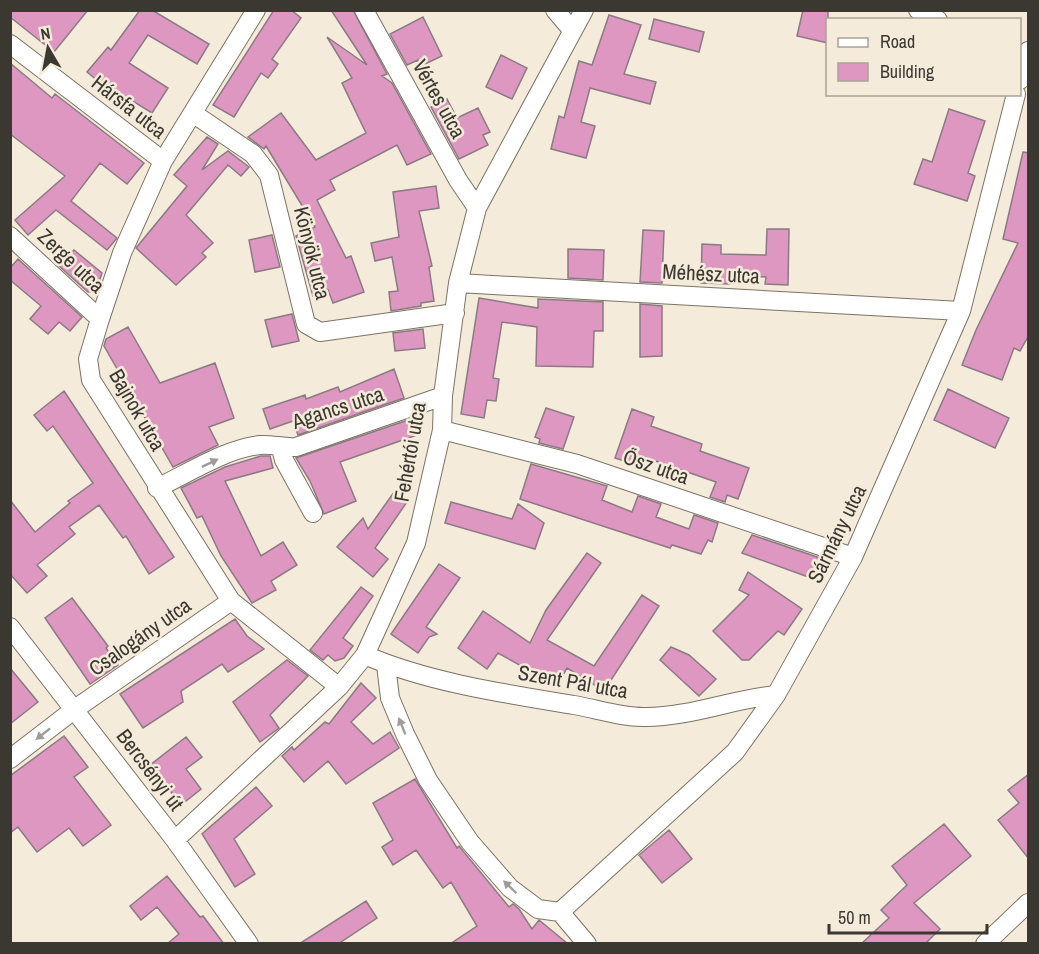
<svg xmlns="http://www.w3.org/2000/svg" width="1039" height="954" font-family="'Archivo Narrow',sans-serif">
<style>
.building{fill:#de97c1;stroke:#8b7a84;stroke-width:1.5}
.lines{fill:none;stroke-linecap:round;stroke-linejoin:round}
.minor-casing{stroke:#7b7364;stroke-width:20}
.minor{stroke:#fff;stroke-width:18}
.oneway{fill:#9d9c98}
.labels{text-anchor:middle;stroke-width:5;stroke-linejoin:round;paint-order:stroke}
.street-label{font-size:21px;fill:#3b3831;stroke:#f4ebda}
</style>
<rect width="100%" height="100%" fill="#f4ebda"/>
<path class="building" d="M 10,10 L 88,10 L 54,52 L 10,17 Z
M 140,10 L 152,10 L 209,44 L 197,64 L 148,35 L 129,63 L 168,88 L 152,113 L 105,84 L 104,86 L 87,72 L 108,47 L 111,50 Z
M 274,10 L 291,10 L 301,18 L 272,59 L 278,64 L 268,78 L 261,73 L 234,117 L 213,105 Z
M 331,10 L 353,10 L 387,74 L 382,76 L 392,83 L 431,154 L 407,165 L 397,145 L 330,180 L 335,190 L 317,200 L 346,258 L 351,256 L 364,292 L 333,303 L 328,290 L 313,296 L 296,236 L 315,227 L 266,146 L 264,149 L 248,137 L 281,113 L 316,160 L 366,133 L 342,83 L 352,78 L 327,37 L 367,65 Z
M 803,10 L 828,10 L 828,43 L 797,36 Z
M 609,15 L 641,25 L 624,74 L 656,82 L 650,104 L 590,88 L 581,122 L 595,126 L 586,158 L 551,149 L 559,116 L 564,118 L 579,61 L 592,65 Z
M 423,17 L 442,56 L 421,66 L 418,60 L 407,65 L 390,34 Z
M 654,19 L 704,32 L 699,52 L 649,39 Z
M 501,55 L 527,68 L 512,99 L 486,87 Z
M 10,63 L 52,98 L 55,94 L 144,163 L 127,184 L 100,163 L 71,201 L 117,238 L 107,250 L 56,210 L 28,235 L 15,220 L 65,176 L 10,134 Z
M 447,99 L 457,118 L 478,108 L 490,132 L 483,135 L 488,145 L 459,159 L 431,107 Z
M 949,109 L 985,121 L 968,173 L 975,176 L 967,201 L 914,184 L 923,159 L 932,162 Z
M 207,137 L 218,144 L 202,170 L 228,151 L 249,167 L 241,176 L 228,165 L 186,215 L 213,243 L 202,253 L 206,257 L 176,285 L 136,248 L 187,186 L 174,175 Z
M 1023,152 L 1029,153 L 1029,335 L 1020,351 L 1014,348 L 1002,380 L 962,365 L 976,330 L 1018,243 L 1003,239 Z
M 436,186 L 439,208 L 419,211 L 432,266 L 429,267 L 434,301 L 421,303 L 421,306 L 391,311 L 389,292 L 398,291 L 392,257 L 375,261 L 371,243 L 399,237 L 393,192 Z
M 767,229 L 789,229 L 788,285 L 765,284 L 766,277 L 730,275 L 730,284 L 701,283 L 702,244 L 721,245 L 721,254 L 766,255 Z
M 643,230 L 664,231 L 662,283 L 640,282 Z
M 272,235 L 280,267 L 255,272 L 249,240 Z
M 568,249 L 604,250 L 603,280 L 568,278 Z
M 74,250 L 102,273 L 96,291 L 88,292 L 59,266 Z
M 18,259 L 82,317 L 70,331 L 59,322 L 48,334 L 30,319 L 41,306 L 10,280 L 10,268 Z
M 479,298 L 538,308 L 538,299 L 603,302 L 603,331 L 594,331 L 593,367 L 536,366 L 537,327 L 502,322 L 493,378 L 499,379 L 496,401 L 487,400 L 484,418 L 461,414 Z
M 640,304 L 662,306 L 662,356 L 640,357 Z
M 292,314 L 299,341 L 272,347 L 265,320 Z
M 128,327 L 160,383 L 215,363 L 234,418 L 209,427 L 218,445 L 173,467 L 104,346 L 106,339 Z
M 423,329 L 425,348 L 395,351 L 393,333 Z
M 394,369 L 404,398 L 298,435 L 293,421 L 270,429 L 263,409 L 305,395 L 306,399 L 338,387 L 340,392 Z
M 948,389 L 1009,418 L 995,448 L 934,420 Z
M 64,391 L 174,557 L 149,574 L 126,536 L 123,538 L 99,505 L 69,527 L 75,534 L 37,565 L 47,576 L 27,593 L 10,574 L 10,500 L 35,532 L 70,503 L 68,501 L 93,483 L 53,426 L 47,431 L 34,415 Z
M 546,408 L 574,417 L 563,449 L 539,443 L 540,439 L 535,437 Z
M 632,409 L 654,417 L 651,426 L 702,444 L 700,451 L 749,468 L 738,499 L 727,495 L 725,502 L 710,497 L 716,482 L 641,456 L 637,465 L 615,458 Z
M 411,419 L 417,435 L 340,462 L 356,501 L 324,514 L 310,481 L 296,458 Z
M 261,456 L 270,456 L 273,468 L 225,481 L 261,556 L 283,542 L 297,565 L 271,581 L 276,590 L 252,603 L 221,556 L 202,516 L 197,518 L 181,488 L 225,467 Z
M 531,464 L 607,486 L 602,500 L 632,512 L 638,496 L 661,504 L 656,517 L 689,529 L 694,515 L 718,523 L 712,542 L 708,540 L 701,554 L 672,545 L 670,548 L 520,499 Z
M 394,492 L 407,502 L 375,548 L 388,559 L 373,577 L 337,547 L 363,518 L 368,529 Z
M 451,502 L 512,519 L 518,504 L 544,523 L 535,549 L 445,523 Z
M 752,535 L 829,561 L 822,582 L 742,553 Z
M 587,553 L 601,563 L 547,640 L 594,666 L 642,595 L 659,606 L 604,691 L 567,668 L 557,686 L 498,653 L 487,669 L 458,648 L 483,611 L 530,643 L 546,610 Z
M 439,564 L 460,578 L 426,627 L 437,634 L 429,637 L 418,653 L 391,634 Z
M 748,572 L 802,609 L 784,635 L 778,631 L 749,660 L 742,660 L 713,631 L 749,595 L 739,590 Z
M 361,587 L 373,596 L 343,638 L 353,646 L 344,658 L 335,661 L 328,655 L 323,660 L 310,650 Z
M 72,598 L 108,646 L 106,648 L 118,665 L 90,684 L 45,618 Z
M 235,619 L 247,636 L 264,649 L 228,672 L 222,664 L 181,691 L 183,702 L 143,728 L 120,694 Z
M 671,647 L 689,655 L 716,679 L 699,696 L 660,660 Z
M 287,660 L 308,676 L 270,715 L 279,728 L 260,742 L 233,702 Z
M 10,668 L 38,702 L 10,724 Z
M 361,683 L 376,698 L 351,722 L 373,744 L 390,732 L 399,748 L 346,784 L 328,761 L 304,782 L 282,756 L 292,747 L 294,750 L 325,722 L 329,724 Z
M 64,736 L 88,767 L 74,777 L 111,825 L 83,846 L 69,828 L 37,852 L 18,827 L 10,833 L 10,776 Z
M 186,737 L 202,757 L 186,769 L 201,789 L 181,805 L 150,765 Z
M 1029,774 L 1029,859 L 998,820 L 1019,803 L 1008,790 Z
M 415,779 L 457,848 L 459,846 L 509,907 L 513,904 L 519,909 L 532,929 L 539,920 L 568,944 L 450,944 L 477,926 L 451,882 L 443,888 L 416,850 L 393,865 L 382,847 L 393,840 L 373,803 Z
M 256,787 L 272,806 L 234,839 L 255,874 L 235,887 L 202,834 Z
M 944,824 L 971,856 L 914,903 L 940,929 L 925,944 L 861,944 L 889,918 L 881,910 L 907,885 L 892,866 Z
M 669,830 L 692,859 L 662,883 L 639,855 Z
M 167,876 L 200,917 L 203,916 L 224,944 L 167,944 L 179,934 L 157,907 L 141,920 L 130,906 Z
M 366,901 L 377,918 L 338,944 L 299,944 Z"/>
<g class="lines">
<defs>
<path id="minor" d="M 256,10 L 163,161 L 122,253 L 100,319 L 88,359 L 91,380 L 231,601 L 339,687
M 364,10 L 458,180 L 477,208
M 555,10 L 572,30
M 918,10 L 938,20
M 10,44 L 163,161
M 1020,80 L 1028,51
M 194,114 L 253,154 L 269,175 L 306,324 L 320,332 L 455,313
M 10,236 L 100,319
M 458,283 L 961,311
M 442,430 L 577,464 L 853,557
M 281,448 L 284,460 L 313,513
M 157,488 C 187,474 227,448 260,445 C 272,444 284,448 296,447 L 443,396
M 10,627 L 175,840 L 249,944
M 365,655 C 426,682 507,694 574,705 C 597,709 623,718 646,717 C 690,717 732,699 776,695
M 386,665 L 390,698 L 405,734 L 428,780 L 470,842 L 510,888 L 538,909 L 560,912 L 587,944
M 10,759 L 75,709 L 231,601
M 175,840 L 339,687 L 365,655 L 416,543 L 442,430 L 443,396 L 458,283 L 477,208 L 584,10
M 560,912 L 735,752 L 776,695 L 853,557 L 961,311 L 1016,94
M 985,944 L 1028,903"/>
</defs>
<use href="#minor" class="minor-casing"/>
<use href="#minor" class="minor"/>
</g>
<defs><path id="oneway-solid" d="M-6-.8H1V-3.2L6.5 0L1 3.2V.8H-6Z" transform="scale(1.5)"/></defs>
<g class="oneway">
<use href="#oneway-solid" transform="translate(210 463) rotate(-26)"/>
<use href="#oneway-solid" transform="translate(402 726) rotate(-112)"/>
<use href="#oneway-solid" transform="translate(43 734) rotate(142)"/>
<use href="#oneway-solid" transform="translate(510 887) rotate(-136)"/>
</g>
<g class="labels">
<g class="street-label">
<text transform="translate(439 99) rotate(61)" y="7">Vértes utca</text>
<text transform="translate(129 107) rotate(38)" y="7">Hársfa utca</text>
<text transform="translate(312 253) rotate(76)" y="7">Könyök utca</text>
<text transform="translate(71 261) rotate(43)" y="7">Zerge utca</text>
<text transform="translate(711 274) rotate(3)" y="7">Méhész utca</text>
<text transform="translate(338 408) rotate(-18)" y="7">Agancs utca</text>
<text transform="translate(137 410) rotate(60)" y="7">Bajnok utca</text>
<text transform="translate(410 452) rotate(-80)" y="7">Fehértói utca</text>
<text transform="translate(656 467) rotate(19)" y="7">Ősz utca</text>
<text transform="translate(837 534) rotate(-64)" y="7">Sármány utca</text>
<text transform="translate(140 637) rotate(-35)" y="7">Csalogány utca</text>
<text transform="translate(573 682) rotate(10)" y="7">Szent Pál utca</text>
<text transform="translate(150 770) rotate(53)" y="7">Bercsényi út</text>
</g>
</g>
<rect width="1039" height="954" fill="none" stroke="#3b3831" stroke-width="24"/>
<rect x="826" y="18" width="195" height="78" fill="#f4ebda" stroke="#aaa396" stroke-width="1.5"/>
<rect x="838" y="38" width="30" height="9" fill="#ffffff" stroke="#aaa396" stroke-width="1.5"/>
<text x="880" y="48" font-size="18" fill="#3b3831">Road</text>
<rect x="838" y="63" width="30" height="18" fill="#de97c1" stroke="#aaa396" stroke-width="1.5"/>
<text x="880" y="78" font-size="18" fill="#3b3831">Building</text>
<g transform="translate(48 48) rotate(350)" stroke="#f4ebda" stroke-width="4.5" paint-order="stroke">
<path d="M0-4.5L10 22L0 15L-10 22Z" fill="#3b3831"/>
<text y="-9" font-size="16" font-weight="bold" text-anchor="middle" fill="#3b3831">N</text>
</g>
<path d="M829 924v9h158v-9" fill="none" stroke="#3b3831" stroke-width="3"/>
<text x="838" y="924" font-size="18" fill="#3b3831" stroke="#f4ebda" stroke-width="4.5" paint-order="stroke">50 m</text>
</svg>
